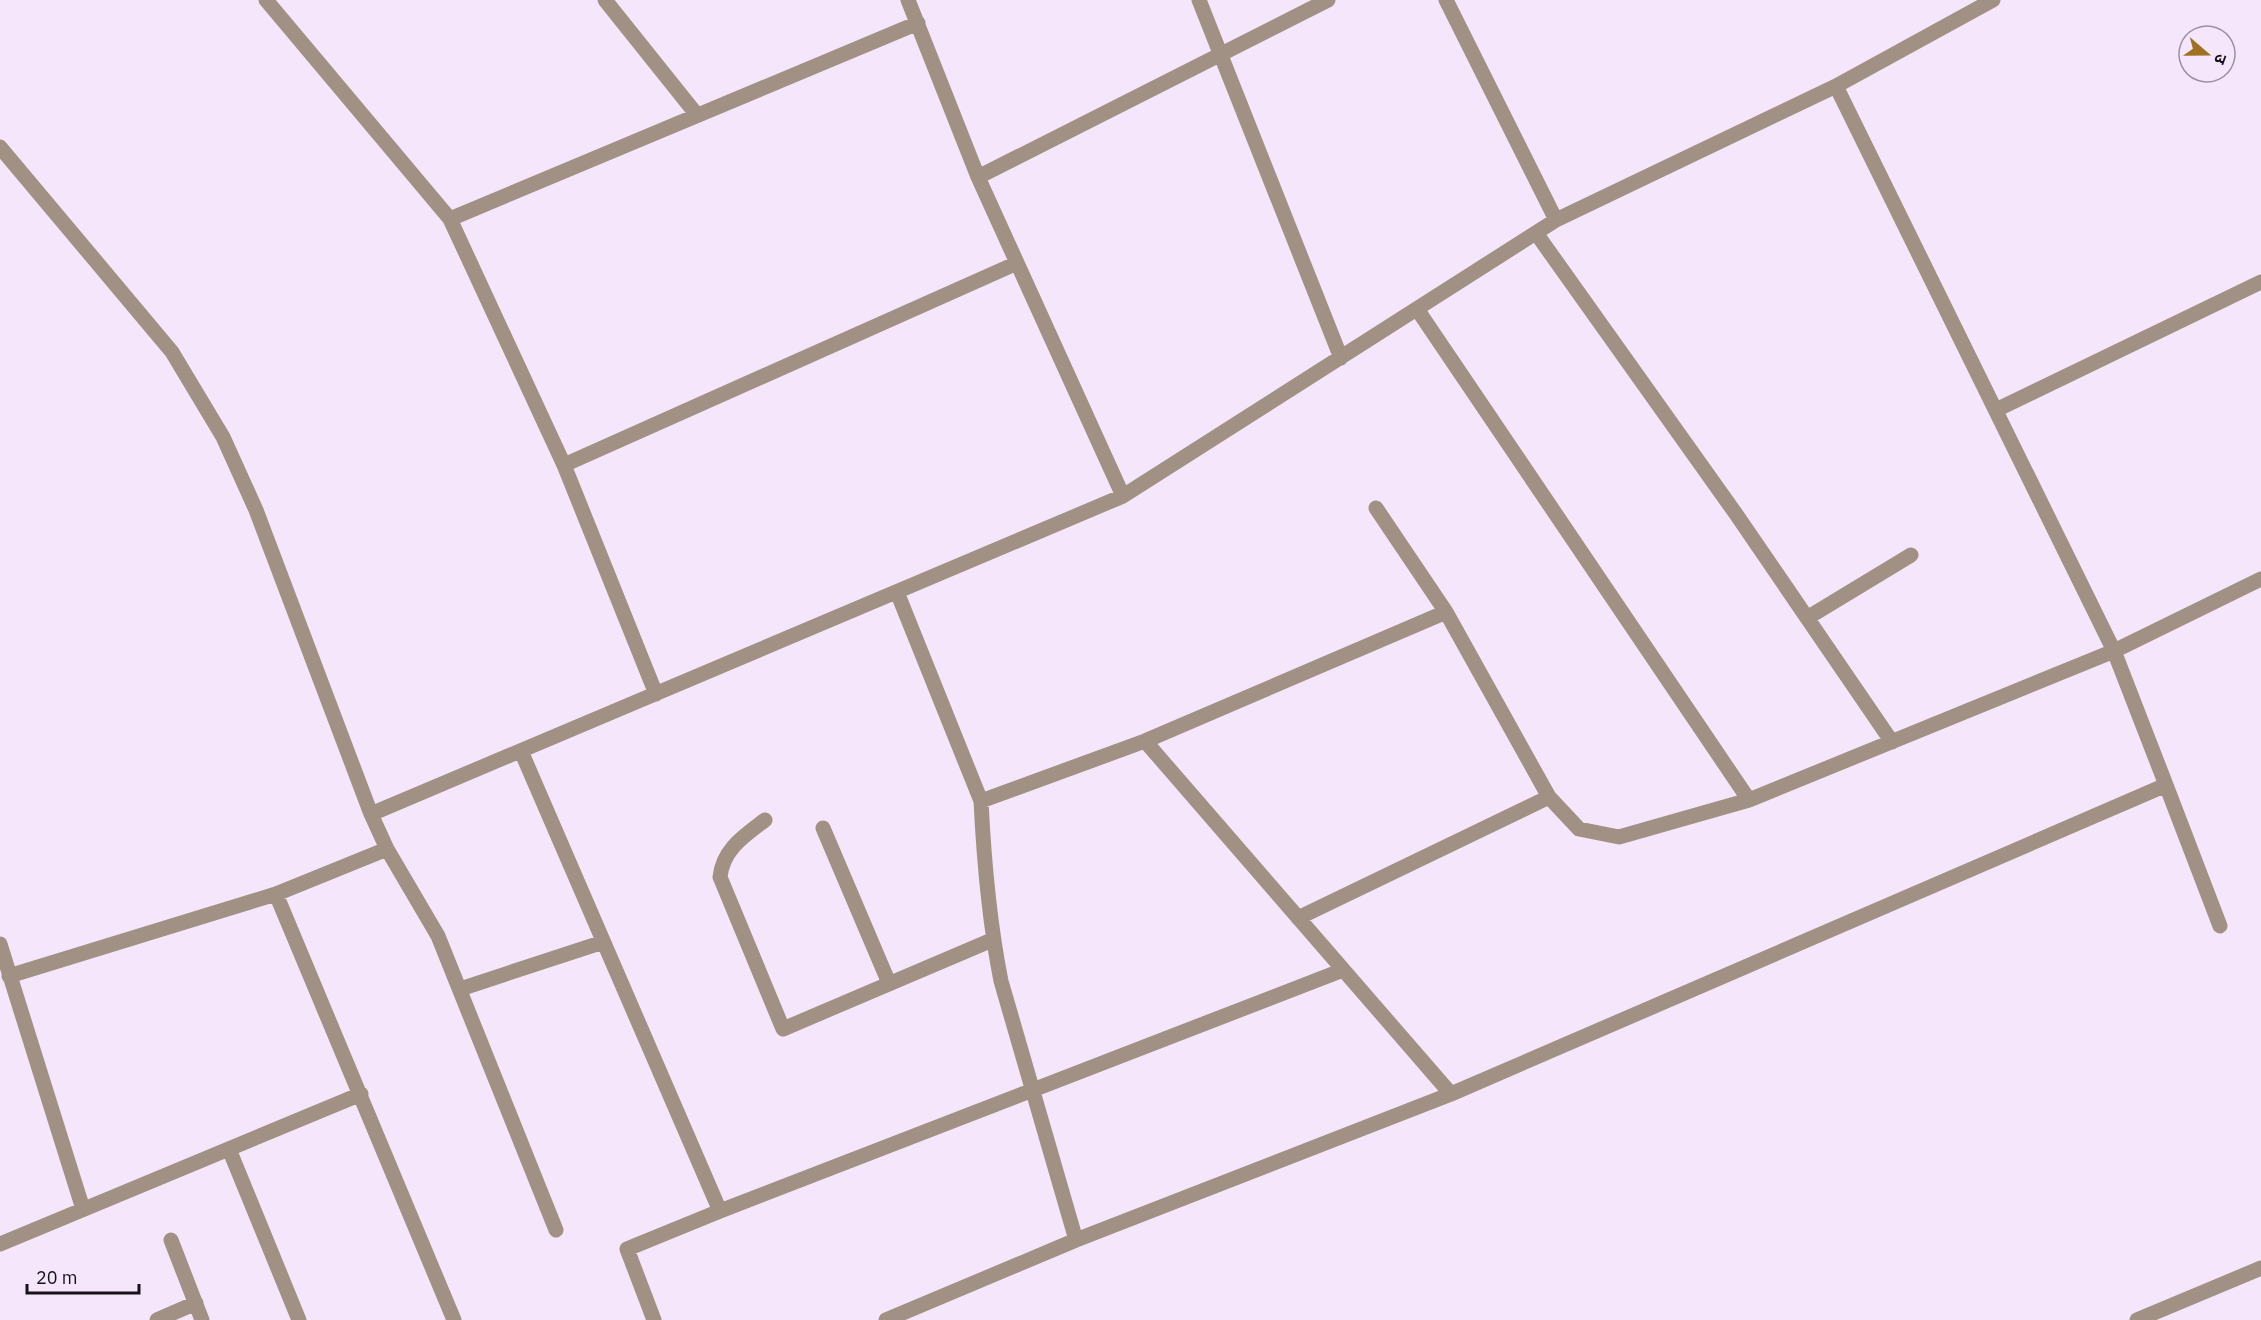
<svg xmlns="http://www.w3.org/2000/svg" width="2261" height="1320" font-family="'IBM Plex Sans','Noto Sans Devanagari',sans-serif">
<style>
.lines{fill:none;stroke-linecap:round;stroke-linejoin:round}
.street{stroke:#a09184;stroke-width:15}
</style>
<rect width="100%" height="100%" fill="#f5e6fc"/>
<g class="lines">
<path class="street" d="M 266,0 L 450,219 L 564,465 L 656,694
M 605,0 L 697,115
M 908,0 L 978,177 L 1123,496
M 1199,0 L 1341,358
M 1446,0 L 1556,220
M 1836,86 L 2114,651 L 2261,579
M 0,147 L 172,352 L 223,437 L 256,510 L 371,814 L 1123,496 L 1556,220 L 1836,86 L 1993,0
M 978,177 L 1328,0
M 450,219 L 918,23
M 1536,233 L 1736,514 L 1892,742
M 1996,410 L 2261,282
M 564,465 L 1017,263
M 1376,508 L 1446,612
M 897,592 L 981,801
M 1807,618 L 1911,555
M 1145,741 L 1446,612 L 1549,797 L 1298,918
M 521,751 L 720,1211
M 2166,785 L 2220,926
M 1549,797 L 1579,829 L 1619,837 L 1749,800
M 371,814 L 387,849 L 276,894 L 454,1320
M 765,820 C 744,836 723,849 720,877 L 783,1029 L 992,940
M 823,828 L 889,983
M 387,849 L 438,936 L 556,1230
M 0,944 L 83,1209
M 9,976 L 276,894
M 460,989 L 603,942
M 229,1149 L 299,1320
M 171,1240 L 202,1320
M 1076,1240 L 1001,981 C 989,921 984,862 981,801 L 1145,741 L 1451,1094
M 0,1244 L 361,1094
M 157,1320 L 196,1303
M 654,1320 L 627,1249 L 720,1211 L 1343,970
M 886,1320 L 1076,1240 L 1451,1094 L 2166,785 L 2114,651 L 1749,800 L 1417,309
M 2137,1320 L 2261,1268"/>
</g>
<g transform="translate(2207 54) rotate(110)"><circle r="28" fill="#f5e6fc" stroke="#9c91a1" stroke-width="1.5"/>
<path d="M0-4.5L10 22L0 15L-10 22Z" fill="#9e7222"/>
<text y="-9" font-size="16" font-weight="bold" text-anchor="middle" fill="#161119">उ</text>
</g>
<path d="M27 1284v9h112v-9" fill="none" stroke="#161119" stroke-width="3"/>
<text x="36" y="1284" font-size="18" fill="#161119" stroke="#f5e6fc" stroke-width="4.5" paint-order="stroke">20 m</text>
</svg>
